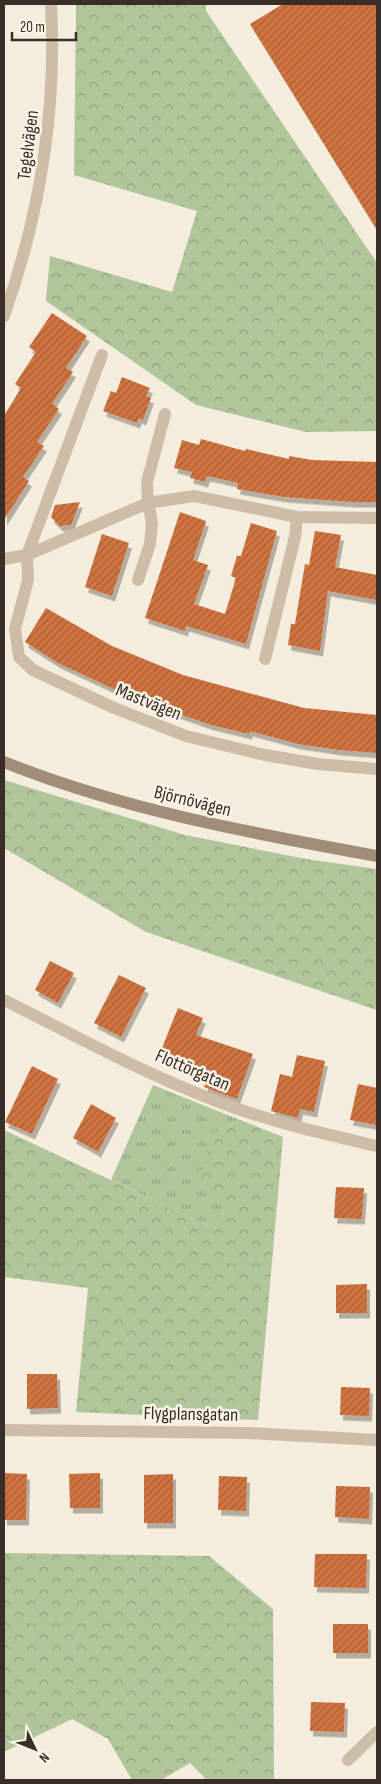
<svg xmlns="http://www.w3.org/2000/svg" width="381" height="1784" font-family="'Sofia Sans Condensed',sans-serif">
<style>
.grass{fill:url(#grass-tufts)}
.forest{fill:url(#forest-crowns)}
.building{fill:url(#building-hatch);filter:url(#shadow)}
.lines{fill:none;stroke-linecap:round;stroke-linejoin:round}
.minor{stroke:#cdbda7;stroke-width:12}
.secondary{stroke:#a18c78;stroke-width:12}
.labels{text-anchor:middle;stroke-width:5;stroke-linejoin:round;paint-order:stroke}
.street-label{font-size:19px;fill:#392f28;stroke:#fbf5e9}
</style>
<defs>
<pattern id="grass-tufts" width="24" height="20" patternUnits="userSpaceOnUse" patternTransform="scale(1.25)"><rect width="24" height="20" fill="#b1c59b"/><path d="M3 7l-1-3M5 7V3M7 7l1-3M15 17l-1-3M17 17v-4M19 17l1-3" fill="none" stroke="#91a07e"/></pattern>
<pattern id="forest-crowns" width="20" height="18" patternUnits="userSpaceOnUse" patternTransform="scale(1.25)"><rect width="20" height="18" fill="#b1c59b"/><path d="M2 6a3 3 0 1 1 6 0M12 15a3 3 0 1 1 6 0" fill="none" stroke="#91a07e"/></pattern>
<pattern id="building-hatch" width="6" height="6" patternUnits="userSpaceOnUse" patternTransform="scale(1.25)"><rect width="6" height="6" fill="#cf733f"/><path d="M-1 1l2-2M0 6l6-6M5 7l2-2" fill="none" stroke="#a95f35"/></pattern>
<filter id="shadow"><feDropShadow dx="3" dy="5.5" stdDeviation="0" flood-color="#0004"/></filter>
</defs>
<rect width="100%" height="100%" fill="#f4ecdc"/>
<path class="grass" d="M 153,1085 L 240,1120 L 213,1134 L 225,1208 L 215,1229 L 111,1180 Z"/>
<path class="forest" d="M 76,4 L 206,4 L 206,11 L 377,263 L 377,431 L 306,432 L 196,405 L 46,301 L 50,256 L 172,292 L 197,211 L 74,175 Z
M 4,780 L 185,835 L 306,859 L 377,869 L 377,1010 L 146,932 L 4,848 Z
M 240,1120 L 283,1137 L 258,1420 L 76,1412 L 88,1288 L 4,1277 L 4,1130 L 215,1229 L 225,1208 L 200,1174 L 213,1134 Z
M 4,1553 L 209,1556 L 273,1609 L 274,1780 L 207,1780 L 190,1763 L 161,1780 L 132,1780 L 108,1739 L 72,1719 L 4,1752 Z"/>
<path class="building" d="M 283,4 L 377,4 L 377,230 L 250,24 Z
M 52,313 L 87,336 L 66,368 L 73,372 L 52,404 L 59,409 L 37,442 L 44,446 L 23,477 L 29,481 L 4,520 L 4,416 L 21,388 L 15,384 L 36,352 L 29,347 Z
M 122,377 L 150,388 L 146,396 L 151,398 L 143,420 L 139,418 L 137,423 L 103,411 L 111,391 L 116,393 Z
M 201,439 L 245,451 L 246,449 L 289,459 L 289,456 L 312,460 L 377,462 L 377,502 L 353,502 L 284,497 L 237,489 L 238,483 L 207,476 L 205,482 L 190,478 L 192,472 L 174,468 L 182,440 L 199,445 Z
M 80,502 L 71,525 L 60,526 L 51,517 L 55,505 Z
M 180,512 L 206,521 L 193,560 L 208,565 L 194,604 L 225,614 L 236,578 L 231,576 L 237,556 L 241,556 L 251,523 L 277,531 L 246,644 L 186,626 L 185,631 L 145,618 Z
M 315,531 L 341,535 L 335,567 L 377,575 L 377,600 L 328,591 L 320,651 L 288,645 L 291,624 L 295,624 L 305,564 L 309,565 Z
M 102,534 L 129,543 L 112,596 L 85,587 Z
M 46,608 L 112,646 L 183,675 L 304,708 L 377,715 L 377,753 L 338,750 L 298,744 L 250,731 L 249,734 L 211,725 L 133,698 L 58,663 L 25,642 Z
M 50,961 L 74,973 L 58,1003 L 35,990 Z
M 119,975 L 146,988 L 121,1037 L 94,1023 Z
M 178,1008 L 203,1018 L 196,1035 L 253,1054 L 237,1099 L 204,1087 L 209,1073 L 160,1053 Z
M 297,1055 L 325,1061 L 314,1112 L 300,1109 L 298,1118 L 271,1111 L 280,1074 L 292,1077 Z
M 32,1066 L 58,1079 L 32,1134 L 5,1122 Z
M 358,1084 L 377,1088 L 377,1125 L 350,1120 Z
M 91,1104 L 116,1118 L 98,1152 L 73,1138 Z
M 336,1187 L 364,1188 L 362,1219 L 334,1218 Z
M 367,1284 L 367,1313 L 336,1313 L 336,1285 Z
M 27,1374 L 57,1374 L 58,1408 L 27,1409 Z
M 341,1387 L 370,1388 L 369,1416 L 340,1415 Z
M 4,1473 L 27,1474 L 26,1520 L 4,1520 Z
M 100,1473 L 100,1508 L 70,1508 L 69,1474 Z
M 173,1474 L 173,1523 L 144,1523 L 144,1475 Z
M 219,1476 L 247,1477 L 246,1511 L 218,1510 Z
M 336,1486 L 370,1487 L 369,1519 L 335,1517 Z
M 315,1554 L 367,1554 L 366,1588 L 314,1587 Z
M 333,1624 L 368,1624 L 368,1653 L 333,1653 Z
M 311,1702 L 345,1703 L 344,1732 L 310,1731 Z"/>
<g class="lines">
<path class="minor" d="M 4,316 C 40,214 57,112 51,4
M 102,355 L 27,555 L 28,580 L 15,629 L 19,657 L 33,670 L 114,708 L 186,736 L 265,755 L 318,764 L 377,769
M 4,559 L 27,555 L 148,503 L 194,496 L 297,517 L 377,518
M 138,580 L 150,544 L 152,523 L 148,503 L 147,482 L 165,414
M 265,659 L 295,537 L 297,517
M 4,1000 C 80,1038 157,1081 238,1109 C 284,1125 330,1135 377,1146
M 4,1430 L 248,1433 L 377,1440
M 348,1760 L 377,1732"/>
<path class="secondary" d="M 4,762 C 123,810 251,833 377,856"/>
</g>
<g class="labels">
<g class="street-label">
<text transform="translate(27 145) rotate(-83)" y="7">Tegelvägen</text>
<text transform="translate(149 701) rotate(22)" y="7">Mastvägen</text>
<text transform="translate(193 800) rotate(14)" y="7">Björnövägen</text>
<text transform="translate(193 1069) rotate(23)" y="7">Flottörgatan</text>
<text transform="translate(191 1413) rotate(1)" y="7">Flygplansgatan</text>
</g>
</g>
<rect width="381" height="1784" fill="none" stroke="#392f28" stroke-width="10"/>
<g transform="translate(35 1749) rotate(133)" stroke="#fbf5e9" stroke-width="4" paint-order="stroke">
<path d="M0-4L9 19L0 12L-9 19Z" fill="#392f28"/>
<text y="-8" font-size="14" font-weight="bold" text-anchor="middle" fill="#392f28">N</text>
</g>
<path d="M12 32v8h64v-8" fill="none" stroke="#392f28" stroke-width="2.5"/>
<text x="20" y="32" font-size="15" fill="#392f28" stroke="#fbf5e9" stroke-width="4" paint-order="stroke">20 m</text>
</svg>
